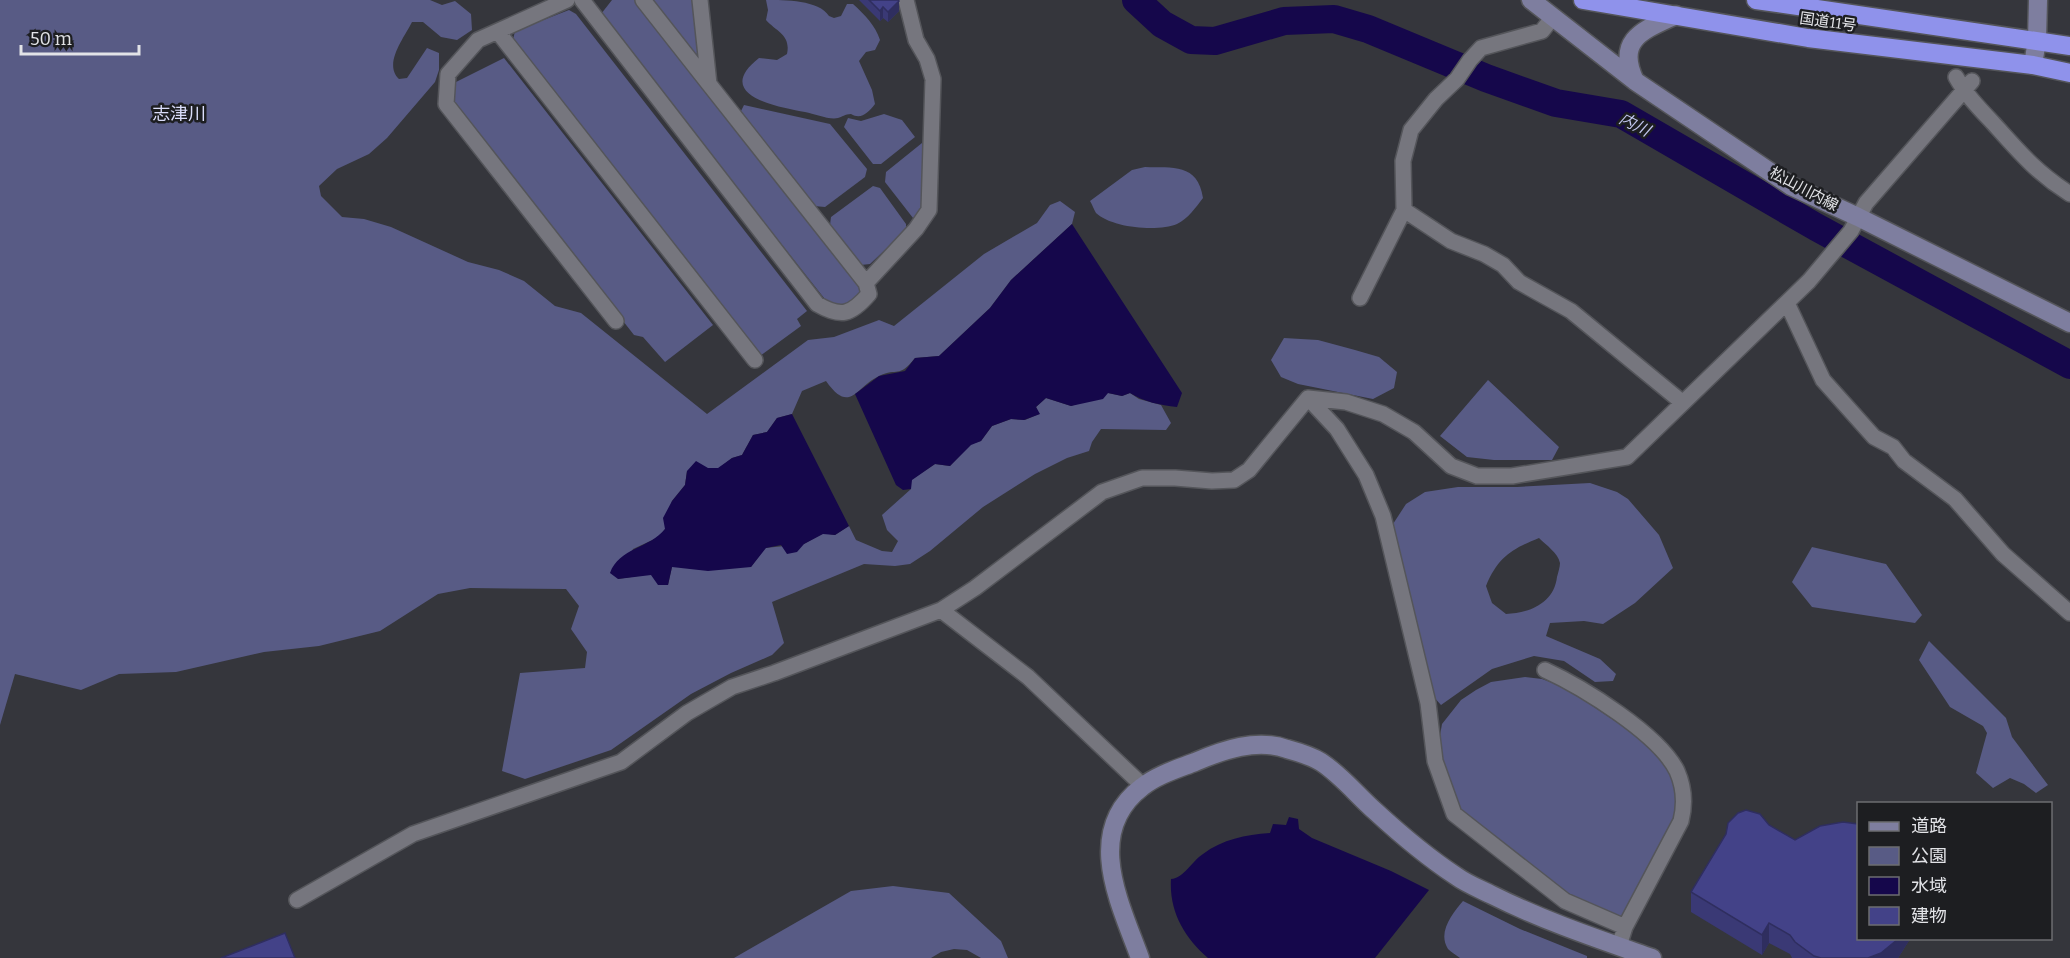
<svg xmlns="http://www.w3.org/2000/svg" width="2070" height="958" font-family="Bitter,'Noto Sans JP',serif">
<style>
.green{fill:#585b85;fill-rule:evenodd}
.water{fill:#15074b}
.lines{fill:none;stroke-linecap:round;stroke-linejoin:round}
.river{stroke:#15074b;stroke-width:28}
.street-casing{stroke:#54555a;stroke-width:18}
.secondary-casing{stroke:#54555a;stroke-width:21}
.highway-casing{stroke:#54555a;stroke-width:21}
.street{stroke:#76767e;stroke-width:15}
.secondary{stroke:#7e7e9f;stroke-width:18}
.highway{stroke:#8f92eb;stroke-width:18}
.wall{fill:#3a3975}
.shaded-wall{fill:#2f2e5f}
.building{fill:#434288;stroke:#2f2e5f;stroke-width:1.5}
.labels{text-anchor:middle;stroke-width:5;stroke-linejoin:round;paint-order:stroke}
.street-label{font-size:15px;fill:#e2e3e7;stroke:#1d1e21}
.water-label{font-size:16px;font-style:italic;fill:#c1c5ee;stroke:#1d1e21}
.quarter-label{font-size:18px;fill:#daddfa;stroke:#1d1e21}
</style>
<rect width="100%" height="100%" fill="#35363c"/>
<path class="green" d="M 0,0 L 430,0 L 442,5 L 455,1 L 471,14 L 472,30 L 457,40 L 441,37 L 423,22 L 412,22 C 404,38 383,64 399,79 L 407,78 L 427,48 L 439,53 L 439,70 L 435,82 L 387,138 L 369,154 L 337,169 L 319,186 L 321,196 L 342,217 L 364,219 L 391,227 L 468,262 L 499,270 L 524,281 L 555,306 L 581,313 L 707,414 L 808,340 L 834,337 L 879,320 L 894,326 L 984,254 L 1037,223 L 1050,205 L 1060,201 L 1075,212 L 1072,224 L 1011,280 L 990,308 L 939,356 L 915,358 C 898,379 898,367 879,376 C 856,387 850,415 826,381 L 802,391 L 792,414 L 777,418 L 767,432 L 753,435 L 742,455 L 732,458 L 718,469 L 708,468 L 687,471 L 685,485 L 672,501 L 665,529 L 659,537 L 633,549 L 618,579 L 651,574 L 668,585 L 672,567 L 751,567 L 765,548 L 804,544 L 823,533 L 835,535 L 849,526 L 856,540 L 882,551 L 892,552 L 898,541 L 887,530 L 882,515 L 911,489 L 911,480 L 935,464 L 950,466 L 971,444 L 981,441 L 992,426 L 1011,419 L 1025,420 L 1039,414 L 1036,407 L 1046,398 L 1071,406 L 1108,393 L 1122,396 L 1130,393 L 1139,399 L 1161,405 L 1171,423 L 1166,430 L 1101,429 L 1092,442 L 1089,451 L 1067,458 L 1035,474 L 983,507 L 930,551 L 910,564 L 895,566 L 864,564 L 772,602 L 784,643 L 772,655 L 731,673 L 691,694 L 611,750 L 525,779 L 502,771 L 520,673 L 585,668 L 587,652 L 571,629 L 579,606 L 566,589 L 470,588 L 438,594 L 380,631 L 319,646 L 264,652 L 176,672 L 119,674 L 81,690 L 15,674 L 0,725 Z
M 612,0 L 637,0 L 864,292 C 852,307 847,310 828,303 L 603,19 L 601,14 Z
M 647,0 L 693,0 L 698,49 L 697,54 L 687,51 Z
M 766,0 C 785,0 819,0 829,16 L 834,18 L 841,16 L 847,4 L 853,4 C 865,15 875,25 880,40 L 875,50 L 866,52 L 859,61 L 872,90 L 875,104 C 868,113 861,120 851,114 C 845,114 842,117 838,118 C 829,120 815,114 805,112 C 777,107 712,95 759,58 L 777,60 L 787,54 C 791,35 777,32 766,20 L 768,10 Z
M 569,10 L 576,14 L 807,311 L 797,319 L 801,326 L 760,356 L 513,40 L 515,31 Z
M 504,58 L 713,325 L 665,362 L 643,337 L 634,335 L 453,104 L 456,82 Z
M 744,105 L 830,124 L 867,169 L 865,177 L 825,207 L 814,206 L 741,111 Z
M 884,114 L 902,120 L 915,137 L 881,164 L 873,164 L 844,127 L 848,118 L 861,121 Z
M 922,143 L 924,203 L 921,212 L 913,218 L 885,182 L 886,172 Z
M 1145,167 C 1172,168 1198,163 1203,198 C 1196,207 1188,219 1177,224 C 1158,232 1112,228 1096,213 C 1094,210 1092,204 1090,201 L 1132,170 Z
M 873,186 L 880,188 L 906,224 L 906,230 L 870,264 L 861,265 L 830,225 L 831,217 Z
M 1284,338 L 1318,340 L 1355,350 L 1379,357 L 1397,372 L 1394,388 L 1373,399 L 1298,384 L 1281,377 L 1271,360 Z
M 1488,380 L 1559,447 L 1552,460 L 1494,460 L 1467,457 L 1440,436 Z
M 1590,483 L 1617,492 L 1628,499 L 1659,535 L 1673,568 L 1635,603 L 1603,624 L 1584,621 L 1550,623 L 1546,636 L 1600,659 L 1616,674 L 1613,681 L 1595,682 L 1564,661 L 1534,656 L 1492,669 L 1441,705 L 1432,695 L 1393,524 L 1406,504 L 1425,492 L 1458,487 L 1517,487 ZM 1539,538 C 1546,545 1558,553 1560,563 C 1560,567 1558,573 1557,577 C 1554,603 1530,613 1506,614 L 1492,603 L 1486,586 C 1498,557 1512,549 1539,538 Z
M 1812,547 L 1886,564 L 1922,615 L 1915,623 L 1812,607 L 1792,582 Z
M 1929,641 L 2006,718 L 2012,737 L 2048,785 L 2036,793 L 2024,784 L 2010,778 L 1993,788 L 1976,773 L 1987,733 L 1983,726 L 1950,707 L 1919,660 Z
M 1525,677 L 1542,679 L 1564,687 L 1633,733 L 1659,756 L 1672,774 L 1678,794 L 1678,816 L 1625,920 L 1566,892 L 1530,869 L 1457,809 L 1440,758 L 1439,741 L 1442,724 L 1461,700 L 1476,690 L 1491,682 Z
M 893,886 L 949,893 L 1001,941 L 1008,958 L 981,958 L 967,950 L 954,949 L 941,952 L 931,958 L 734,958 L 851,891 Z
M 1463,901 L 1520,929 L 1587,956 L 1587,958 L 1460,958 C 1456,955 1451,952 1448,949 C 1437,932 1453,913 1463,901 Z"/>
<path class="water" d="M 1072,224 L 1182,393 L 1177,407 C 1160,405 1144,402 1130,393 L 1122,396 L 1108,393 L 1103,399 L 1071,406 L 1046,398 L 1036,407 L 1040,414 L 1024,420 L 1011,419 L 992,426 L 981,441 L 971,445 L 950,466 L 935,464 L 912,480 L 911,489 L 903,490 L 896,485 L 855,394 L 879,376 L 905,371 L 915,358 L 939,356 L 990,308 L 1011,280 Z
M 792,414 L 849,526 L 835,535 L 823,534 L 804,544 L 797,552 L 787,554 L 781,545 L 766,548 L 751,567 L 708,571 L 672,567 L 668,585 L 658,585 L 651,575 L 618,579 L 610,573 C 619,548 650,548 665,529 L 663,518 L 672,501 L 685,485 L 687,471 L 696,461 L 708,468 L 718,468 L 732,458 L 742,455 L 753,435 L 767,432 L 777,418 Z
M 1289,817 L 1298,819 L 1299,829 L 1312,838 L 1391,871 L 1429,890 L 1375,958 L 1208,958 C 1184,937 1169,911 1171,879 C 1184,878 1192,861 1203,854 C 1223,839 1245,835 1270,833 L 1273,824 L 1286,825 Z"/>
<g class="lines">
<path class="river" d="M 1136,0 L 1162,24 L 1191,40 L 1215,41 L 1284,21 L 1334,19 L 1368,29 L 1486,78 L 1556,103 L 1621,114 L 1816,227 L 2070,365"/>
<defs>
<path id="street" d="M 567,0 L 478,40 L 448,74 L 446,104 L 616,321
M 582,0 L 817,304 C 841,318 851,315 869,294 L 866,283
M 643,0 L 709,84
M 700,0 L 709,84 L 866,283 L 916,229 L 929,210 L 933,79 L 927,59 L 916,40 L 906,0
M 498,32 L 755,360
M 1956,77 C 1966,95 1980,109 1994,124 C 2020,153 2037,173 2070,194
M 1404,210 L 1451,241 L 1484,254 L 1503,265 L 1519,282 L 1571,311 L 1683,403
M 1360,298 L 1404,210 L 1403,161 L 1411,130 L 1436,99 L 1457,79 L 1470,60 L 1481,48 L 1542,31 L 1553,17
M 1787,303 L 1823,380 L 1874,437 L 1893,447 L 1904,461 L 1955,499 L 2003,554 L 2070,613
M 1308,398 L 1346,402 L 1383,414 L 1414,432 L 1451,466 L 1477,476 L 1512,476 L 1627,457 L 1809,281 L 1851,231 L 1866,203 L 1972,81
M 1308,398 L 1337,429 L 1366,475 L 1383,516 L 1428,703 L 1435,761 L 1454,814 L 1565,901 L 1625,927 L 1619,946
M 941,610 L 1028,677 L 1143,786
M 1545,670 C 1582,687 1659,734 1677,771 C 1684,787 1685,805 1681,821 L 1625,927
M 297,900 L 413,834 L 621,762 L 687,713 L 732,687 L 774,673 L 941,610 L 975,588 L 1102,492 L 1142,478 L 1175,478 L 1212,481 L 1234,480 L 1249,470 L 1308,398"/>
<path id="secondary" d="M 1531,0 L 1635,81 L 1791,186 L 1858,217 L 2070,323
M 2033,65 L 2037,40 L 2038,0
M 1635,81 C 1615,39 1644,30 1676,15
M 1140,958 C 1120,903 1083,832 1142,787 C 1157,775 1177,769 1195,762 C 1223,750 1257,738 1287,749 C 1298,752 1311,756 1321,762 C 1341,775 1357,795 1375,811 C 1400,834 1427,857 1456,876 C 1467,884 1480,889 1492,895 C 1544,921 1598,939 1652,958"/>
<path id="highway" d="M 1583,0 L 1808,38 L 2033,65 L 2070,73
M 1756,0 L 2070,46"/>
</defs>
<use href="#street" class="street-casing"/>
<use href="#secondary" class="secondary-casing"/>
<use href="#highway" class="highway-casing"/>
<use href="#street" class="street"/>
<use href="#secondary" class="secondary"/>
<use href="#highway" class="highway"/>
</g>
<path class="wall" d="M 859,0 L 898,0 L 899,11 L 888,22 L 883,18 L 880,21 Z
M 1769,825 L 1795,840 L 1858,939 L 1910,939 L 1898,958 L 1792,958 L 1790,954 L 1769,943 L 1762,955 L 1691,912 L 1691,892 Z"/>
<path class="shaded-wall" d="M 899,1 L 899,11 L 888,22 L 888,12 Z
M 883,7 L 883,18 L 880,21 L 880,11 Z
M 1769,923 L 1769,943 L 1762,955 L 1762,935 Z
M 1898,939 L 1910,939 L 1898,958 L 1868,958 Z"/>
<path class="building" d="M 869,0 L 898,0 L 899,1 L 888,12 L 883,7 L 880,11 Z
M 1746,810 L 1760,814 L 1769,825 L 1795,840 L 1820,826 L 1843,822 L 1858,824 L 1858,939 L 1898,939 L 1881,953 L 1868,958 L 1821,958 L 1814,956 L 1795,942 L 1790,935 L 1769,923 L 1762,935 L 1691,892 L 1726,834 L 1728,823 L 1738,813 Z
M 285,933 L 295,958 L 221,958 Z"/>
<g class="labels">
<g class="street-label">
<text transform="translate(1828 22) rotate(8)" y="5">国道11号</text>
<text transform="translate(1804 189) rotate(28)" y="5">松山川内線</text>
</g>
<g class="water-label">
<text transform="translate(1635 124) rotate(27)" y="6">内川</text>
</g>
<g class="quarter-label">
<text x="179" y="120">志津川</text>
</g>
</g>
<rect x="1857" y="802" width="195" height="138" fill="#1d1e21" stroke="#6c6d70" stroke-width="1.5"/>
<rect x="1869" y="822" width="30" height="9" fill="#7e7e9f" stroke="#6c6d70" stroke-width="1.5"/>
<text x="1911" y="832" font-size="18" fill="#e2e3e7">道路</text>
<rect x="1869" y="847" width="30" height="18" fill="#585b85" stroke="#6c6d70" stroke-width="1.5"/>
<text x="1911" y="862" font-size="18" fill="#e2e3e7">公園</text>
<rect x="1869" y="877" width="30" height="18" fill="#15074b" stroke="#6c6d70" stroke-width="1.5"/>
<text x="1911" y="892" font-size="18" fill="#e2e3e7">水域</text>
<rect x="1869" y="907" width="30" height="18" fill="#434288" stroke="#6c6d70" stroke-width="1.5"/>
<text x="1911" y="922" font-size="18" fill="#e2e3e7">建物</text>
<path d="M21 45v9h118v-9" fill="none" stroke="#e2e3e7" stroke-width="3"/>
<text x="30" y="45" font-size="18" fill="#e2e3e7" stroke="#1d1e21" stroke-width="4.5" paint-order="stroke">50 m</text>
</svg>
